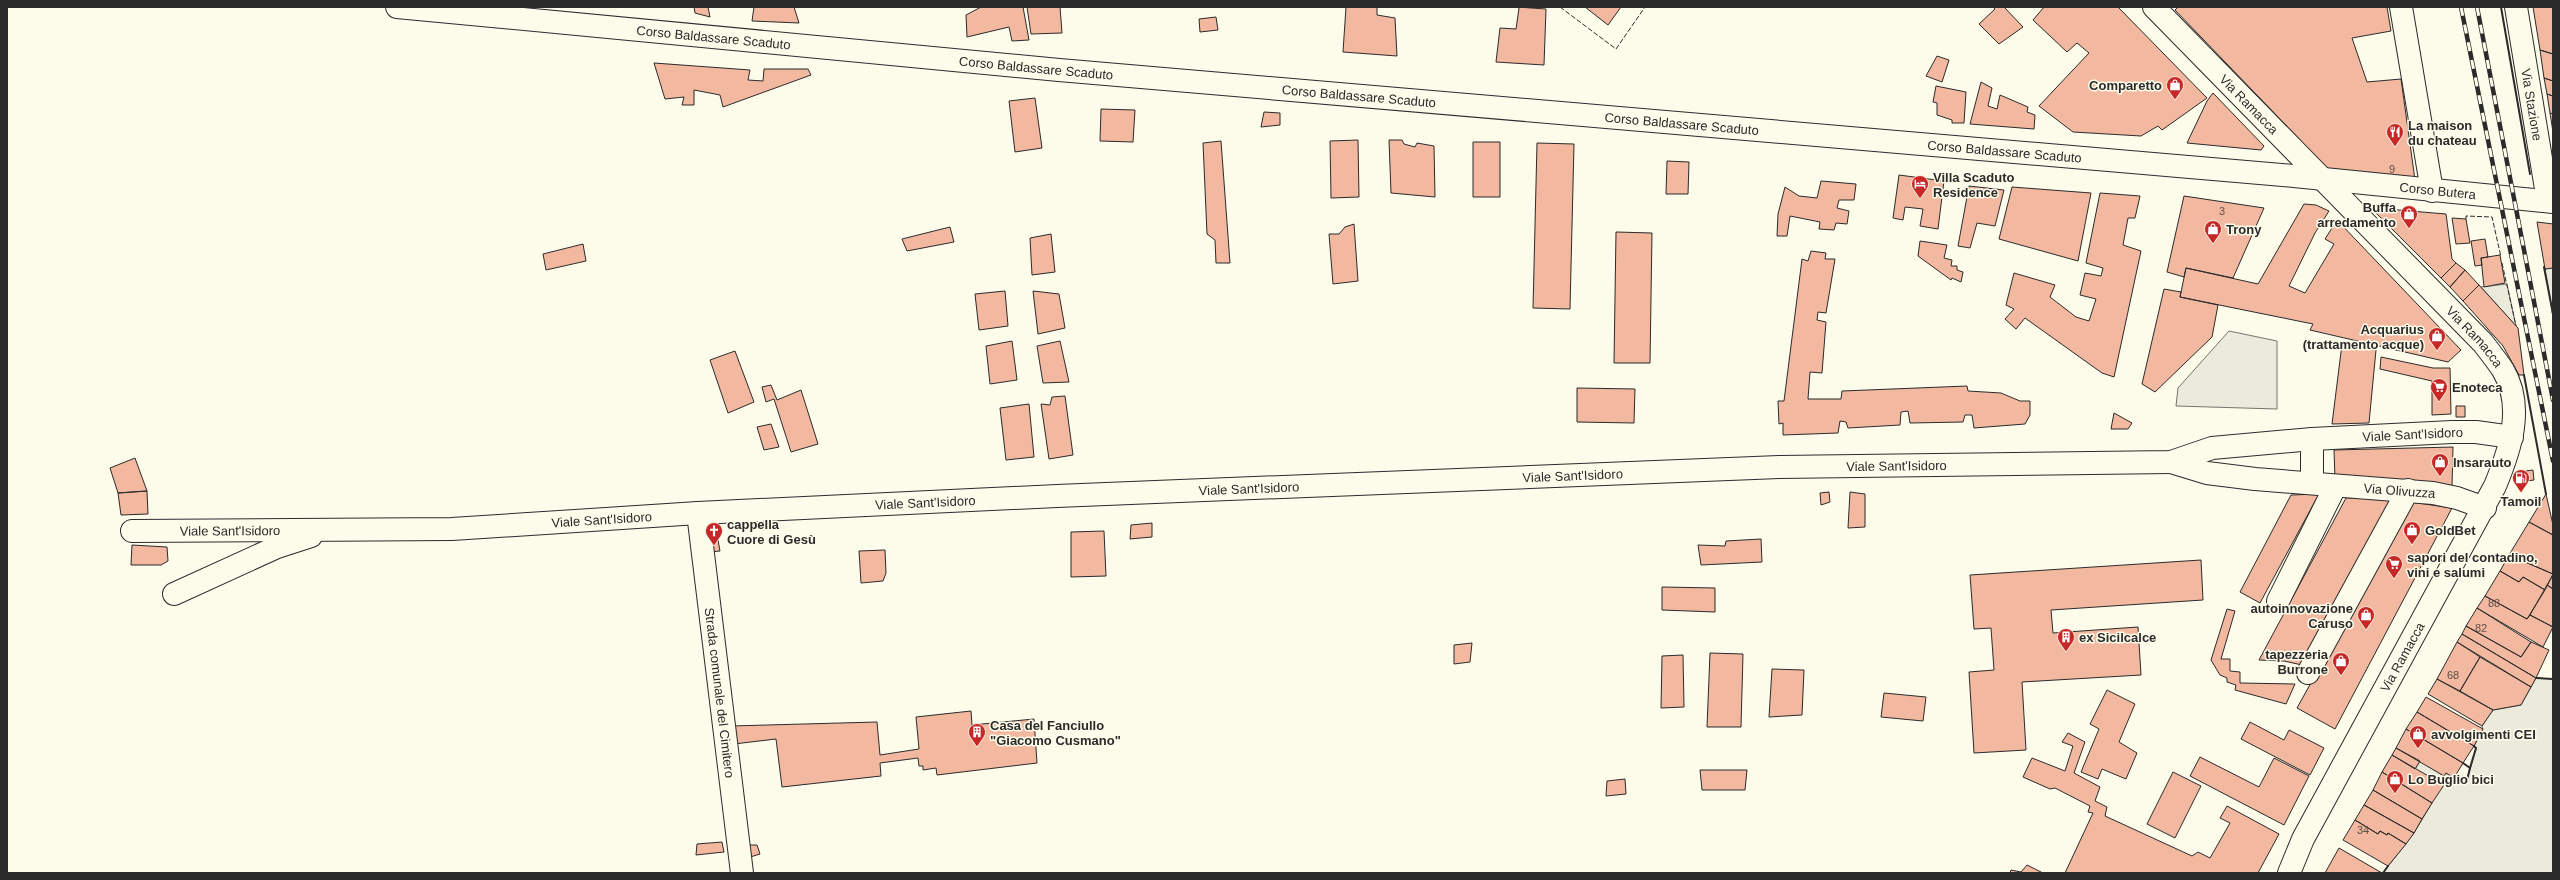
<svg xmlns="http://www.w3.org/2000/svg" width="2560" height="880" font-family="Helvetica,sans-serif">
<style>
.green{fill:#ecebdb;stroke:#74746e}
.parking{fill:#eceadb;stroke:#74746e}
.building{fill:#f2b8a0;stroke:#2b2b2b}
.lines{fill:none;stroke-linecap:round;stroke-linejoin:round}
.minor-casing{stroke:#2b2b2b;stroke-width:24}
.major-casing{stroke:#2b2b2b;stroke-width:24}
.minor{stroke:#fdfbea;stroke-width:22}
.major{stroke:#fdfbea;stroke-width:22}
.rail-casing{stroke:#2b2b2b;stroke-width:4.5}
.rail{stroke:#fdfbea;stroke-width:3;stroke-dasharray:9;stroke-linecap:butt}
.fence{stroke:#2b2b2b;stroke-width:1;stroke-dasharray:5 2;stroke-linecap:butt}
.wall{stroke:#2b2b2b;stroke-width:2}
.labels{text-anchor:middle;stroke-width:3;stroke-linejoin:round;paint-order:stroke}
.number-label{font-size:11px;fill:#5d4e48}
.street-label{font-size:13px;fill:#2b2b2b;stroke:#fdfbea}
.poi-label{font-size:13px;font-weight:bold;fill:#2b2b2b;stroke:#fdfbea;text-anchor:start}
</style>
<rect width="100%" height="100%" fill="#fdfbea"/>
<path class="green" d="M 2553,268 L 2553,317 L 2545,269 Z
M 2507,284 L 2516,326 L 2481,287 Z
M 2536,678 L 2553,679 L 2553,873 L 2383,873 L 2414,833 L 2432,803 L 2415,769 L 2420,761 L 2444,776 L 2446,773 L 2454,778 L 2467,780 L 2476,749 L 2474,746 L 2483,729 L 2482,726 L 2493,710 L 2521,705 Z"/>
<path class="parking" d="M 2229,331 L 2277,341 L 2277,409 L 2176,406 L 2178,388 Z"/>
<path class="building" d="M 694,7 L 708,7 L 710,17 L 695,13 Z
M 754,7 L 794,7 L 799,23 L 752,21 Z
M 981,7 L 1023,7 L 1029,40 L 1012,41 L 1009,27 L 967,37 L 966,15 Z
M 1027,7 L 1060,7 L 1062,33 L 1031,34 Z
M 1346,7 L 1377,7 L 1377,15 L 1395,18 L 1397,56 L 1343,52 Z
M 1517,7 L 1546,9 L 1544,65 L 1496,62 L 1500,28 L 1516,29 L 1519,8 Z
M 1585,7 L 1621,7 L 1608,25 Z
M 1993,7 L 2004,7 L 2023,27 L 1999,44 L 1979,24 L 1995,9 Z
M 2044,7 L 2118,7 L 2207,98 L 2162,130 L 2158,126 L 2141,136 L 2073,132 L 2039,106 L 2089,53 L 2077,43 L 2067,52 L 2033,20 Z
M 2178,7 L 2387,7 L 2391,31 L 2352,38 L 2367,82 L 2401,79 L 2415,180 L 2330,171 L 2175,10 Z
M 2533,7 L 2553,7 L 2553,54 L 2540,50 Z
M 1216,17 L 1218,30 L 1200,32 L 1199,19 Z
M 2540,50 L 2553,54 L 2553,81 L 2544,78 Z
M 1937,56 L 1949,60 L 1942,82 L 1926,76 Z
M 654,63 L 750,70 L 748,80 L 763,81 L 764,69 L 808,69 L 811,75 L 723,107 L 720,95 L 694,90 L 694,105 L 682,105 L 684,97 L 665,99 Z
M 2544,78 L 2553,81 L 2553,96 L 2547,94 Z
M 1981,82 L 1992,88 L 1988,106 L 1997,109 L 2000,95 L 2028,107 L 2027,112 L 2035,115 L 2034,129 L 1970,124 Z
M 1936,86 L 1966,92 L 1964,123 L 1952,123 L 1952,120 L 1937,115 L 1937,103 L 1933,102 Z
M 2213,93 L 2264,146 L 2261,150 L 2187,143 L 2207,101 Z
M 2547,94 L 2553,96 L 2553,114 L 2550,113 Z
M 1035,98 L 1042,148 L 1015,152 L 1009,101 Z
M 1101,109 L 1135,110 L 1133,142 L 1100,141 Z
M 1264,112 L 1280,113 L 1280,125 L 1261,127 Z
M 2550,113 L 2553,114 L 2553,132 Z
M 1358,140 L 1359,197 L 1331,198 L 1330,141 Z
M 1389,140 L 1402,140 L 1404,144 L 1415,147 L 1417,143 L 1434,146 L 1435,197 L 1391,193 Z
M 1221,141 L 1230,263 L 1216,263 L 1215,240 L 1207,234 L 1203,143 Z
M 1473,142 L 1500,142 L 1500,197 L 1473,197 Z
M 1537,143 L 1574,144 L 1570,309 L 1533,308 Z
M 1667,161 L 1689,162 L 1688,194 L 1666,194 Z
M 1899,175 L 1944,181 L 1938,229 L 1920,226 L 1923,209 L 1905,207 L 1903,220 L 1893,218 Z
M 1821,181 L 1856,184 L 1854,200 L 1839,200 L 1837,208 L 1849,211 L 1847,224 L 1836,223 L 1834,230 L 1819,229 L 1820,222 L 1790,216 L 1787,236 L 1777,236 L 1778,214 L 1785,187 L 1799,196 L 1817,198 Z
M 1969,186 L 2004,190 L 1995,226 L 1977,223 L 1970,248 L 1958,246 Z
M 2012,187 L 2091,193 L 2078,261 L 1999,239 Z
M 2100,193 L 2140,196 L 2135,218 L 2128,218 L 2123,245 L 2141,251 L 2114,377 L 2102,373 L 2025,318 L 2016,329 L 2005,319 L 2014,309 L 2006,305 L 2014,273 L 2055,285 L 2050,297 L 2076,317 L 2089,321 L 2096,299 L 2080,295 L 2085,273 L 2101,276 L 2103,268 L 2086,263 Z
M 2184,196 L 2264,208 L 2233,278 L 2186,268 L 2184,277 L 2167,272 Z
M 2304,204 L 2316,205 L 2329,211 L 2315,233 L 2289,286 L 2305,293 L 2334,244 L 2325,239 L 2337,220 L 2461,350 L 2448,362 L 2310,330 L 2313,324 L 2180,297 L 2186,268 L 2258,284 Z
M 2375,208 L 2446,214 L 2452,259 L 2456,263 L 2441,278 L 2373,210 Z
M 2452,218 L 2466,219 L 2470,243 L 2456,244 Z
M 2537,222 L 2553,224 L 2553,268 L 2545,269 Z
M 1354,224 L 1358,281 L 1333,284 L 1329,234 L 1339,234 L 1345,227 Z
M 950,227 L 954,242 L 907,251 L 902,239 Z
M 1616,232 L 1652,233 L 1650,363 L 1614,363 Z
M 1051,234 L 1055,272 L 1032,275 L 1030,238 Z
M 2485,239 L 2488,257 L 2481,258 L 2482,265 L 2475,266 L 2471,241 Z
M 1920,241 L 1947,245 L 1944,258 L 1952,260 L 1951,266 L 1957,266 L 1957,270 L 1963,272 L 1961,282 L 1952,278 L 1951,280 L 1918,256 Z
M 583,244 L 586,261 L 546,270 L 543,254 Z
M 1811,251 L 1826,253 L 1825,259 L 1835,259 L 1826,313 L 1818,312 L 1817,320 L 1826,322 L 1822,373 L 1810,372 L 1808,399 L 1841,399 L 1842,391 L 1967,386 L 1968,391 L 2001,393 L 2020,401 L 2030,401 L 2030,415 L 2025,424 L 1974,428 L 1972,415 L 1965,415 L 1963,422 L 1910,423 L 1908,411 L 1901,412 L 1900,425 L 1848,428 L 1846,422 L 1840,421 L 1838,433 L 1783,435 L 1783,423 L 1779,424 L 1778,401 L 1784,401 L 1802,259 L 1808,261 Z
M 2500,255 L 2505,283 L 2484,287 L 2481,258 Z
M 2456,263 L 2465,270 L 2450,287 L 2441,278 Z
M 2465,270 L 2479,285 L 2463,301 L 2450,287 Z
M 2479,285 L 2518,328 L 2524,375 L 2519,375 L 2503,346 L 2463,301 Z
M 2164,289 L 2181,292 L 2180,297 L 2218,305 L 2212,337 L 2155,392 L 2142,384 Z
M 1005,291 L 1008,326 L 979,330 L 975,294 Z
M 1033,291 L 1059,294 L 1065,328 L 1038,334 Z
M 1012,341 L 1017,380 L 990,384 L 986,346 Z
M 1060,341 L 1069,382 L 1043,383 L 1037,346 Z
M 2342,344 L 2376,350 L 2369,423 L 2332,424 Z
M 735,351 L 754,402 L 728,413 L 710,360 Z
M 2381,357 L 2433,368 L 2450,368 L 2451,414 L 2432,415 L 2432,381 L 2380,369 Z
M 771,385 L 777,400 L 801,390 L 818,444 L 791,452 L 774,399 L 766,402 L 762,387 Z
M 1577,388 L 1635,389 L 1634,423 L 1577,422 Z
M 1065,396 L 1073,455 L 1049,459 L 1041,404 L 1050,405 L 1052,397 Z
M 1029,404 L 1034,457 L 1006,460 L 1000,408 Z
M 2456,406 L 2465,406 L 2465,417 L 2456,417 Z
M 2114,413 L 2132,423 L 2128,429 L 2111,429 Z
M 771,424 L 779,447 L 764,450 L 757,427 Z
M 2453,447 L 2452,487 L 2335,479 L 2334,450 Z
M 135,458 L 147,491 L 118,493 L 110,468 Z
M 2533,470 L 2534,480 L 2527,481 L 2526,471 Z
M 147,491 L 148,514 L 121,515 L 118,493 Z
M 1829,492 L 1830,502 L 1821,505 L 1820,493 Z
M 1850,492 L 1865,494 L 1865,527 L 1848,528 Z
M 2319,494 L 2260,603 L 2240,592 L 2291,495 Z
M 2546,494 L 2553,525 L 2553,535 L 2529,522 Z
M 2396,497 L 2302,665 L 2284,661 L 2259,660 L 2346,498 Z
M 2411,502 L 2452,508 L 2335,729 L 2297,708 Z
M 2529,522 L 2553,535 L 2553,574 L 2509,555 Z
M 1152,523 L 1152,537 L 1130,539 L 1131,525 Z
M 1104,531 L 1106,576 L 1071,577 L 1071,532 Z
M 1761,539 L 1762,562 L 1701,565 L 1698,545 L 1725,546 L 1726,541 Z
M 718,540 L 720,551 L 710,552 L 709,541 Z
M 132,545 L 167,547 L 168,561 L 161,565 L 131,565 Z
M 885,550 L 886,573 L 883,581 L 861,583 L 859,551 Z
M 2509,555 L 2553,574 L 2545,590 L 2523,577 L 2519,582 L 2500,571 Z
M 2201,560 L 2203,600 L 2051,610 L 2053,633 L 2138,627 L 2141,675 L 2022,682 L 2026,750 L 1974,753 L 1969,672 L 1994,670 L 1991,628 L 1974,629 L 1970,575 Z
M 2500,571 L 2519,582 L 2523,577 L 2545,590 L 2527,619 L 2485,596 Z
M 2553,575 L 2553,589 L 2547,585 Z
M 2547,585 L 2553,589 L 2553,627 L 2530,615 Z
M 1662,587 L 1715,588 L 1715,612 L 1662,610 Z
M 2485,596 L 2527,619 L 2530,615 L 2553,627 L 2543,647 L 2477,608 Z
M 2477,608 L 2531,642 L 2521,657 L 2466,626 Z
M 2227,609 L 2235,611 L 2221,659 L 2230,659 L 2230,671 L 2240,672 L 2240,683 L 2295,684 L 2286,704 L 2235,690 L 2236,685 L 2227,682 L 2227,678 L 2220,675 L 2211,660 Z
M 2466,626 L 2521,657 L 2531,642 L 2549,650 L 2536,678 L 2462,634 Z
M 2462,634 L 2536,678 L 2531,687 L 2457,642 Z
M 2457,642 L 2480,657 L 2460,691 L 2437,679 Z
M 1472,643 L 1470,662 L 1454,664 L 1454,645 Z
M 1710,653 L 1743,654 L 1741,727 L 1707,727 Z
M 1683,655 L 1684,707 L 1661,708 L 1662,656 Z
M 2480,657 L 2531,687 L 2521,705 L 2493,710 L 2460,691 Z
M 1772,669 L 1804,670 L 1802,715 L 1769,717 Z
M 2437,679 L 2493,710 L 2482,726 L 2428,694 Z
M 2107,690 L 2135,704 L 2119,742 L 2137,753 L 2126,779 L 2102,769 L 2098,779 L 2081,772 L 2099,729 L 2090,724 Z
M 1884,693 L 1926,697 L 1923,721 L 1881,717 Z
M 2426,697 L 2483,729 L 2474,746 L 2417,712 Z
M 971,711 L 972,725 L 1034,719 L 1037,763 L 937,775 L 936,768 L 923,770 L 923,766 L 919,766 L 918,758 L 880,763 L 881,776 L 782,787 L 776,739 L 734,744 L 731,726 L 877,722 L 880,755 L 919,749 L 916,717 Z
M 2417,712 L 2474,746 L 2463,763 L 2406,729 Z
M 2250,722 L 2284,740 L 2289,730 L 2324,748 L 2310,775 L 2241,739 Z
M 2406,729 L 2463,763 L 2454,778 L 2446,773 L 2444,776 L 2396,748 Z
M 2068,733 L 2085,742 L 2074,773 L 2100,787 L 2095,801 L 2107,807 L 2105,816 L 2192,856 L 2198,852 L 2210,858 L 2230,823 L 2220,818 L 2227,806 L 2279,834 L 2258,873 L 2065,873 L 2093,813 L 2088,812 L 2090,806 L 2055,788 L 2050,789 L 2023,777 L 2032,758 L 2065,771 L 2073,746 L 2062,742 Z
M 2396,748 L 2420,761 L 2415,769 L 2392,755 Z
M 2392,755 L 2444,785 L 2432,803 L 2382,772 Z
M 2200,757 L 2259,787 L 2274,758 L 2309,776 L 2284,825 L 2190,776 Z
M 1700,770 L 1747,770 L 1745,790 L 1702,790 Z
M 2173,772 L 2201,786 L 2175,838 L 2147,824 Z
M 2382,772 L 2432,803 L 2422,819 L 2373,790 Z
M 1625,779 L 1626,794 L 1606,796 L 1607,781 Z
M 2373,790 L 2422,819 L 2414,833 L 2364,805 Z
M 2364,805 L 2414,833 L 2406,844 L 2388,833 L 2387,835 L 2380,831 L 2378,834 L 2355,820 Z
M 2355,820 L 2378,834 L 2380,831 L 2387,835 L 2388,833 L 2406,844 L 2388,866 L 2343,840 Z
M 722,842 L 724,852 L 696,855 L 697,844 Z
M 745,845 L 757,845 L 760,854 L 747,858 Z
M 2339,848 L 2382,873 L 2325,873 Z
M 2027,865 L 2043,873 L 2010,873 L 2011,870 L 2021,872 Z"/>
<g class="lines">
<defs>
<g id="minor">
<path id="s1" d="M 397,7 L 1059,70 L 2294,176 L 2553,202"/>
<path d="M 2401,7 L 2432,191"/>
<path id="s2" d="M 2516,7 L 2548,201"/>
<path id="s3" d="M 2171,462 L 2207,473 L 2255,479 L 2433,493 L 2457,498 L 2485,508"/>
<path d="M 2312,482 L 2312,439"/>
<path id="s4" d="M 698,513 L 742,873"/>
<path id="s5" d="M 132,531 L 452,529 L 698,513 L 1057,496 L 1779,467 L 2171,462 L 2212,448 L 2312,439 L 2452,432 L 2476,432 L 2512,437"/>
<path d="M 174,594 L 277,547 L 311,536"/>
<path d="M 2278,601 L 2335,487"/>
<path d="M 2308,673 L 2408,490"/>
</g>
<g id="major">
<path id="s6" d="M 2154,7 L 2483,343 C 2490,352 2497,361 2503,370 C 2525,407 2510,450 2495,486 L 2303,839 L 2289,873"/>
</g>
</defs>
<use href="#minor" class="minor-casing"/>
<use href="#major" class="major-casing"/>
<use href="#minor" class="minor"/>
<use href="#major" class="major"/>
<defs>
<path id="rail" d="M 2461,7 L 2553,461
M 2477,7 L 2553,400"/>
</defs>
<use href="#rail" class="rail-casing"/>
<use href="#rail" class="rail"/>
<path class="fence" d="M 1560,7 L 1616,49 L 1645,7
M 2466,219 L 2466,216 L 2492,217 L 2501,257
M 2502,263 L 2516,326"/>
<path class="wall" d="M 2501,7 L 2530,174
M 2544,267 L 2553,314
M 2524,375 L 2546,494
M 2536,678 L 2553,679
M 2470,768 L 2476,748 L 2474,746
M 2454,778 L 2467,780 L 2470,768 L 2463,763
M 2383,873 L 2388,866"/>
</g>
<defs>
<symbol id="shop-pin" viewBox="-11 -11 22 30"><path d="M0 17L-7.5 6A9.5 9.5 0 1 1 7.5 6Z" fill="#c62828" stroke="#fdfbea"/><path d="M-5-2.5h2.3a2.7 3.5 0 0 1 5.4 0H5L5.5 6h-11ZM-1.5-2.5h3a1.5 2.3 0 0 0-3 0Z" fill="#fff"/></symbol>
<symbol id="restaurant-pin" viewBox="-11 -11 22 30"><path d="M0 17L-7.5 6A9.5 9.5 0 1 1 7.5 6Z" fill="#c62828" stroke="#fdfbea"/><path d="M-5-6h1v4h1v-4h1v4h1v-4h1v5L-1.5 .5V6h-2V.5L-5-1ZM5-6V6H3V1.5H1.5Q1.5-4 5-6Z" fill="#fff"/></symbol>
<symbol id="hotel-pin" viewBox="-11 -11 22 30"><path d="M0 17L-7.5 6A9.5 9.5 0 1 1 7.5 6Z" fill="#c62828" stroke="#fdfbea"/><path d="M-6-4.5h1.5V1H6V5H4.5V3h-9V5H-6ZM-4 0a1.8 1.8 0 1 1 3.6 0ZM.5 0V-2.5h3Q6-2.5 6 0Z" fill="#fff"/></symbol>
<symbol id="supermarket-pin" viewBox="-11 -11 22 30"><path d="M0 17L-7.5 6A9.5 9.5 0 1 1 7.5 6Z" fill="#c62828" stroke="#fdfbea"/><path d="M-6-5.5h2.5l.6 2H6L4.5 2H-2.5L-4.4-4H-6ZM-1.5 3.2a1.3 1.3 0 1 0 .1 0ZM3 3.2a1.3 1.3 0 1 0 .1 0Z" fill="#fff"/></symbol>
<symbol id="fuel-pin" viewBox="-11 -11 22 30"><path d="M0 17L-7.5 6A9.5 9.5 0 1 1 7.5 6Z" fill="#c62828" stroke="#fdfbea"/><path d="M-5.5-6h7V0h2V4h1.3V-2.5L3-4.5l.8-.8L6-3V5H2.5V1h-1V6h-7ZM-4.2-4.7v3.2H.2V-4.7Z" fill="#fff"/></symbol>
<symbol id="church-pin" viewBox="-11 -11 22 30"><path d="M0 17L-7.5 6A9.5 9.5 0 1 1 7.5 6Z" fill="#c62828" stroke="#fdfbea"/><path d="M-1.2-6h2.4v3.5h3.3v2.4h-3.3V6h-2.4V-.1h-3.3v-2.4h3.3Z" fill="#fff"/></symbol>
<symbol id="building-pin" viewBox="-11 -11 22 30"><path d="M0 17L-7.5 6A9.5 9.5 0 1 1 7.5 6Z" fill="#c62828" stroke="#fdfbea"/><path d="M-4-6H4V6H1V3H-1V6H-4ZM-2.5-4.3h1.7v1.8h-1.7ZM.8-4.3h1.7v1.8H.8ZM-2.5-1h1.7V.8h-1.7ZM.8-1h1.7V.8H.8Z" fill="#fff"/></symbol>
</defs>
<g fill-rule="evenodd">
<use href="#shop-pin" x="2165" y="75" width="20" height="27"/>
<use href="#restaurant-pin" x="2385" y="122" width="20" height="27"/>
<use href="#hotel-pin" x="1910" y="174" width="20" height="27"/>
<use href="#shop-pin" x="2399" y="204" width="20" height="27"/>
<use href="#shop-pin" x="2203" y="219" width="20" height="27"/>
<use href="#shop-pin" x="2427" y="326" width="20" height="27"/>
<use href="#supermarket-pin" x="2429" y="377" width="20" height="27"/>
<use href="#shop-pin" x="2430" y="452" width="20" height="27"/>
<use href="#fuel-pin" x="2511" y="468" width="20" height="27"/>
<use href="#shop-pin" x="2402" y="520" width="20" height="27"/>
<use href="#church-pin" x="704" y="521" width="20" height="27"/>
<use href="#supermarket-pin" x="2384" y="554" width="20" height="27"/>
<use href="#shop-pin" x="2356" y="605" width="20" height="27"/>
<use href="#building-pin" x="2056" y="627" width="20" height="27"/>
<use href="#shop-pin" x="2331" y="651" width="20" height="27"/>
<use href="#building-pin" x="967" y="722" width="20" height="27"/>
<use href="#shop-pin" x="2408" y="724" width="20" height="27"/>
<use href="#shop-pin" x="2385" y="769" width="20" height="27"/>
</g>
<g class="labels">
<g class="number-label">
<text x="2392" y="173">9</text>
<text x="2222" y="215">3</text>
<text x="2494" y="607">88</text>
<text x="2481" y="632">82</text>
<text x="2453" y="679">68</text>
<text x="2363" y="834">34</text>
</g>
<g class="street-label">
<text dy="5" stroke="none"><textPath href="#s1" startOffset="318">Corso Baldassare Scaduto</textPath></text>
<text dy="5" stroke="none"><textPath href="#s1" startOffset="642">Corso Baldassare Scaduto</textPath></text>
<text dy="5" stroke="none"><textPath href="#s1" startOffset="966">Corso Baldassare Scaduto</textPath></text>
<text dy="5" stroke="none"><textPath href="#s6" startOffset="136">Via Ramacca</textPath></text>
<text dy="5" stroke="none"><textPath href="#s2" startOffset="99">Via Stazione</textPath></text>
<text dy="5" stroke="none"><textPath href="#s1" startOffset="1290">Corso Baldassare Scaduto</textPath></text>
<text dy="5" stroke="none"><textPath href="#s1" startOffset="1614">Corso Baldassare Scaduto</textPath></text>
<text dy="5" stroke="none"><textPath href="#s1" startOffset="2049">Corso Butera</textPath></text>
<text dy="5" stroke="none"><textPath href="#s6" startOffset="460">Via Ramacca</textPath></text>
<text dy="5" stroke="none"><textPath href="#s5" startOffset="2285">Viale Sant'Isidoro</textPath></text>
<text dy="5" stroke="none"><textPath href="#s5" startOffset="1766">Viale Sant'Isidoro</textPath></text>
<text dy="5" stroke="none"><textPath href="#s5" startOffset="1442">Viale Sant'Isidoro</textPath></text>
<text dy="5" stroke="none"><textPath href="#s5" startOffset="1118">Viale Sant'Isidoro</textPath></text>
<text dy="5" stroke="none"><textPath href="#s3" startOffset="231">Via Olivuzza</textPath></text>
<text dy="5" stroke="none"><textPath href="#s5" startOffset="794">Viale Sant'Isidoro</textPath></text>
<text dy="5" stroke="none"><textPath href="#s5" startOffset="470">Viale Sant'Isidoro</textPath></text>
<text dy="5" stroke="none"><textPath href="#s5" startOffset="98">Viale Sant'Isidoro</textPath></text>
<text transform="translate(2402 657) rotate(-61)" y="5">Via Ramacca</text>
<text dy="5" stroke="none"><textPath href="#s4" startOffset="181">Strada comunale del Cimitero</textPath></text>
</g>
<g class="poi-label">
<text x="2162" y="90" text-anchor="end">Comparetto</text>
<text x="2408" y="130">La maison<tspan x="2408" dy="15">du chateau</tspan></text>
<text x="1933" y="182">Villa Scaduto<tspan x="1933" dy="15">Residence</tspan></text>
<text x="2396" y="212" text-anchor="end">Buffa<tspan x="2396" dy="15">arredamento</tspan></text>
<text x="2226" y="234">Trony</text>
<text x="2424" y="334" text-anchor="end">Acquarius<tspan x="2424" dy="15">(trattamento acque)</tspan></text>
<text x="2452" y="392">Enoteca</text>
<text x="2453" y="467">Insarauto</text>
<text x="2521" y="506" text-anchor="middle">Tamoil</text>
<text x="727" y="529">cappella<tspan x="727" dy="15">Cuore di Gesù</tspan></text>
<text x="2425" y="535">GoldBet</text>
<text x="2407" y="562">sapori del contadino,<tspan x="2407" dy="15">vini e salumi</tspan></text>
<text x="2353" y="613" text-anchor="end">autoinnovazione<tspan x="2353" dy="15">Caruso</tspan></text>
<text x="2079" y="642">ex Sicilcalce</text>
<text x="2328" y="659" text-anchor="end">tapezzeria<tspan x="2328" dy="15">Burrone</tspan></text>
<text x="990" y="730">Casa del Fanciullo<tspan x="990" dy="15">"Giacomo Cusmano"</tspan></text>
<text x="2431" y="739">avvolgimenti CEI</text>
<text x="2408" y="784">Lo Buglio bici</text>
</g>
</g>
<rect width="2560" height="880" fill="none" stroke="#2b2b2b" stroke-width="16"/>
</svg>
